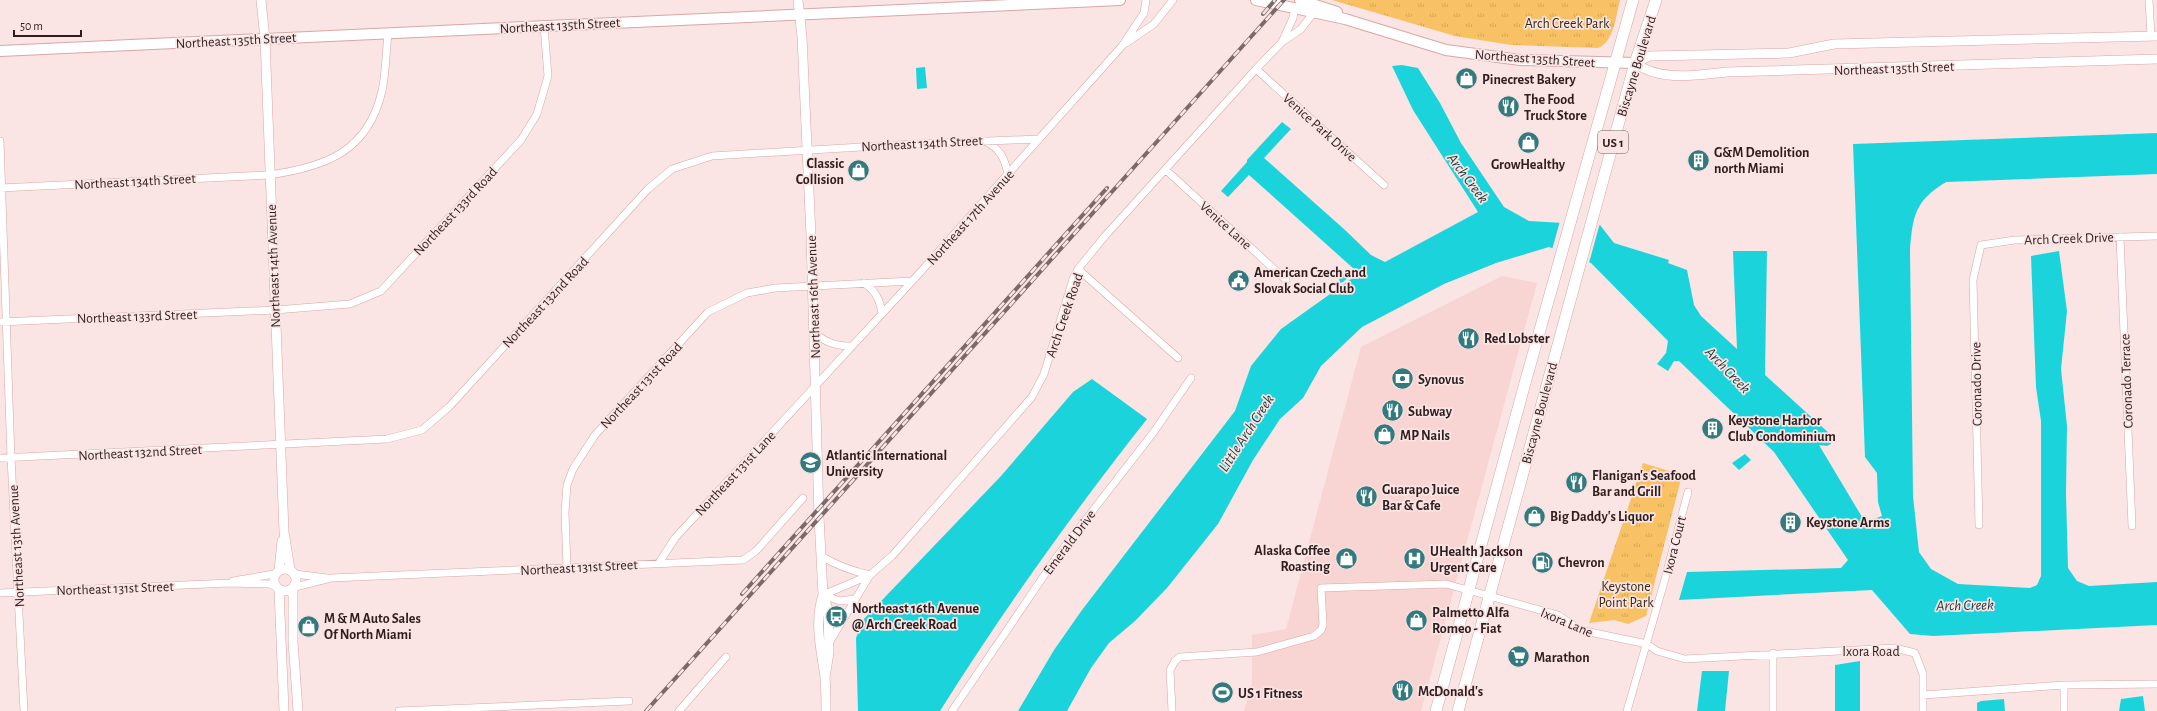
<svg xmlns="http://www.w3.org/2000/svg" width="2157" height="711" font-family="'Alegreya Sans',sans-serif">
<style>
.built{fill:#f8d4d3}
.park{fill:url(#park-tufts)}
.water{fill:#1bd4db}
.pier{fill:#fae4e4}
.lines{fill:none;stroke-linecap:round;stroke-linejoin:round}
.minor-casing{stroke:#d8a7a6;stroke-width:8}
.tertiary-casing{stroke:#d8a7a6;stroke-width:10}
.secondary-casing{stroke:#d8a7a6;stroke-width:12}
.primary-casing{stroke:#d8a7a6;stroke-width:12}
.minor{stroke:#fff;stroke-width:7}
.tertiary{stroke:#fff;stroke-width:9}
.secondary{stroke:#fff;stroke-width:10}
.primary{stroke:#fff;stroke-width:11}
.rail-casing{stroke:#7d6969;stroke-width:4}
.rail{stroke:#fae4e4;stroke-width:2.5;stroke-dasharray:8;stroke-linecap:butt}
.labels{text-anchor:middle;stroke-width:3.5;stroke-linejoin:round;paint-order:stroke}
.shield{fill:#fae4e4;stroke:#6d5959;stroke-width:1}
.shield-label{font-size:13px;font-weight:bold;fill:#301e1e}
.park-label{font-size:14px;fill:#342812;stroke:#fae4e4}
.street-label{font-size:14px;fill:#301e1e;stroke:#fae4e4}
.poi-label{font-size:14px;font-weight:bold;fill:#301e1e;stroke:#fae4e4;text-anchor:start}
.water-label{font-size:15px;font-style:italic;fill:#18393a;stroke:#fae4e4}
</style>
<defs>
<pattern id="park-tufts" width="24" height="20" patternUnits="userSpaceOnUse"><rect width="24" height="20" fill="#f8c264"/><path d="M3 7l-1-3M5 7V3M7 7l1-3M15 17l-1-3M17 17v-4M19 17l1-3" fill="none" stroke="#d5a656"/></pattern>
</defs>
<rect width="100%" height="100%" fill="#fae4e4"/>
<path class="built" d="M 1502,276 L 1537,283 L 1421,711 L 1244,711 L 1252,684 L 1252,635 L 1286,629 L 1361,347 Z"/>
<path class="park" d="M 1332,0 L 1620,0 C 1616,15 1614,42 1598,48 L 1511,45 L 1455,36 Z
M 1643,463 L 1682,475 L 1646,616 L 1628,624 L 1614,620 L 1589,623 Z"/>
<path class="water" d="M 1402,65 L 1418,68 L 1440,103 L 1461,143 L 1504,207 L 1529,221 L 1600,225 L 1614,243 L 1669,260 L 1668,263 L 1687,270 L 1694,305 L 1701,316 L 1737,349 L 1733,251 L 1767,251 L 1765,375 L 1830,434 L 1831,444 L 1827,446 L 1819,445 L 1862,517 L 1871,520 L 1882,516 L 1878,502 L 1877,473 L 1865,457 L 1853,144 L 2157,133 L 2157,174 L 1946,182 C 1915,201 1913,215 1910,249 L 1913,496 L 1919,552 L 1931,569 L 1958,584 L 2030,588 L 2037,585 L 2041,576 L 2041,421 L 2036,387 L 2031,256 L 2059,251 L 2067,311 L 2061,369 L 2067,426 L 2066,494 L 2068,568 L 2077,581 L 2089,586 L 2157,582 L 2157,625 L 1933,636 L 1910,634 L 1872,590 L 1679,600 L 1687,572 L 1841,568 L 1848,560 L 1774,452 L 1679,361 L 1674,361 L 1668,371 L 1657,364 L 1666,353 L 1668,341 L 1591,263 L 1549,247 L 1496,263 L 1444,284 L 1362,327 L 1321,366 L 1303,398 L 1280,419 L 1253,460 L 1218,524 L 1167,588 L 1135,621 L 1109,643 L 1091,668 L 1067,711 L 1018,711 L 1054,650 L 1082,610 L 1235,411 L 1251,366 L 1281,329 L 1354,277 L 1354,269 L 1249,175 L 1228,197 L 1221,191 L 1247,162 L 1247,160 L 1282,122 L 1291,129 L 1264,158 L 1345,230 L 1371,255 L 1385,262 L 1478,212 L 1413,110 L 1392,66 Z
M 925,67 L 927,88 L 917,89 L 916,68 Z
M 1346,271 L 1350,272 L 1350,276 L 1343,282 L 1340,283 L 1339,278 Z
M 1092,379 L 1147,419 C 1073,513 1004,609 940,711 L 858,711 L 856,638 L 863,620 L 1001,476 L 1073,392 Z
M 1745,454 L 1751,460 L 1739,470 L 1732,463 Z
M 1860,661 L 1860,711 L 1835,711 L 1835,665 Z
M 1702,671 L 1729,671 L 1725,711 L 1697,711 Z
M 2143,696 L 2145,711 L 2119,711 L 2121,699 Z
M 2004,699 L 2005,711 L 1977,711 L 1977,703 L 1981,701 Z"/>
<path class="pier" d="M 1560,221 L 1600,223 L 1589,263 L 1552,250 Z"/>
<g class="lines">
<defs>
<path id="minor" d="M 2149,0 L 2151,36
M 1282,42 L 1293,18 L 1295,8
M 1126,43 L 1154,24 L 1173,0
M 1256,69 L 1384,185
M 0,141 L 11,458 L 24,711
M 985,141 C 1000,149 1005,158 1008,175
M 1166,170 L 1286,280
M 0,188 L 269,175 C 325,167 368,152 382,91 C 386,72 386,52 388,33
M 2120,237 L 2132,526
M 1078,269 L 1178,358
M 864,283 C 876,291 880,300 882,314
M 0,322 L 275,310 L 350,304 L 381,291 L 521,140 L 537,114 L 548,76 L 544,26
M 814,333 C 827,343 836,346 852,346
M 0,458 L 387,439 L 422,430 L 449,407 L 648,189 L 672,169 L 712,156 L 894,145 L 1039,139
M 1979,525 L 1973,280 L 1981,245 L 2015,240 L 2157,236
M 821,556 C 836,565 852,571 870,575
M 659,563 L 675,538 L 916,277 L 1122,46 L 1144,13 L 1146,0
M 567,568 L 565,512 L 567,485 L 573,469 L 595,435 L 708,312 L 747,293 L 775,288 L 912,281
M 295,574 L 327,578
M 233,581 L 274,574
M 295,587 L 331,578 L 743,560 L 756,551 L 803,498
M 0,593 L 230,583 L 270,584 L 276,587
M 823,595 L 870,575 L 892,556 L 1032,397 L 1044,374 L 1073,279 L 1078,269 L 1105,236 L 1256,69 L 1282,42 L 1301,29 L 1314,12
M 823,595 L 840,601 L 854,599
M 829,643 L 870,575
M 2064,685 L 2064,711
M 1923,695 L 2064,685 L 2157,684
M 399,711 L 629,701
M 679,711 L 726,657
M 952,711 L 1056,558 L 1153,433 L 1191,378
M 1172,711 L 1170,670 L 1175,661 L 1180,657 L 1257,652 L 1314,636 L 1321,630 L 1323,625 L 1321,588 L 1446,584 L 1558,615 L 1580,630 L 1647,644 L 1657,651 L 1685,659 L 1895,648 L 1915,653 L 1923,674 L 1923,711
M 1627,711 L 1665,579 L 1688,492
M 1773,711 L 1773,653"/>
<path id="tertiary" d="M 261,0 L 265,39 L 284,532 L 290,569
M 798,0 L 802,37 L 811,236 L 819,517 L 823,595 L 828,609 L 829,652 L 825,678
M 2157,36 L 1834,44 L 1789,53 L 1650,56 L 1635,63 C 1660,82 1697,75 1727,72 L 2157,59
M274 580a11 11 0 1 1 22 0a11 11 0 1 1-22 0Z
M 279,570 L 282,541
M 293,589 L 293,641 L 298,711
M 279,590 L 284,711
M 823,595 C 814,622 821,649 825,677 C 826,688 826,700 826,711"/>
<path id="secondary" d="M 1256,0 L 1345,19 L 1446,50 L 1520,60 L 1635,63
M 1300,0 L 1337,12
M 0,51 L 1120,0"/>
<path id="primary" d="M 1436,711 L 1525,383 L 1633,0
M 1458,711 L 1635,63 L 1656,0"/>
</defs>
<use href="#minor" class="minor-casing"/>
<use href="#tertiary" class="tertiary-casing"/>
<use href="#secondary" class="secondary-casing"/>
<use href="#primary" class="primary-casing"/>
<use href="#minor" class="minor"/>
<use href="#tertiary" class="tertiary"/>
<use href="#secondary" class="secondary"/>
<use href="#primary" class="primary"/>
<defs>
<path id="rail" d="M 1263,14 L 1275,0
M 742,594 L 1107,188
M 646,711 L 1284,0"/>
</defs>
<use href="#rail" class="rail-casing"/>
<use href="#rail" class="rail"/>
</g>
<defs>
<symbol id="shop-disc" viewBox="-11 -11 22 22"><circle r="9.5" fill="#317a7e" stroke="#fae4e4"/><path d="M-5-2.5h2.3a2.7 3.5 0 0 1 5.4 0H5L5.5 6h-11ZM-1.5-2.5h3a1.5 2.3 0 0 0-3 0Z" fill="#fff"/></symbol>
<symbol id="restaurant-disc" viewBox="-11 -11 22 22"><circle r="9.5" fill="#317a7e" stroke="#fae4e4"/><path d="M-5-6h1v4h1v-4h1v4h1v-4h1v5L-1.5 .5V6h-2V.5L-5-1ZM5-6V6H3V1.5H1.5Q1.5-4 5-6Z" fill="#fff"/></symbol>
<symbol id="building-disc" viewBox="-11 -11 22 22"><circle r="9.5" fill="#317a7e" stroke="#fae4e4"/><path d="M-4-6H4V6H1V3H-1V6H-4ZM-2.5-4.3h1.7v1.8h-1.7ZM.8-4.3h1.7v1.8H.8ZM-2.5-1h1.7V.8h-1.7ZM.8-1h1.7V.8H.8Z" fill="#fff"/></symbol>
<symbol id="civic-disc" viewBox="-11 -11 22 22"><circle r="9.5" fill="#317a7e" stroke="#fae4e4"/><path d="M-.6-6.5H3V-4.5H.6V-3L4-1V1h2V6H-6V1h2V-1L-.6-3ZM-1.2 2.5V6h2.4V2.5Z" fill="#fff"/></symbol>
<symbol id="bank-disc" viewBox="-11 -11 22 22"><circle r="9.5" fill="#317a7e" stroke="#fae4e4"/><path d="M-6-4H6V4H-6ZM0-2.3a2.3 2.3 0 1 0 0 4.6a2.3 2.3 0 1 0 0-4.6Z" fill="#fff"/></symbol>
<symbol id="school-disc" viewBox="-11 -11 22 22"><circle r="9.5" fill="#317a7e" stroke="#fae4e4"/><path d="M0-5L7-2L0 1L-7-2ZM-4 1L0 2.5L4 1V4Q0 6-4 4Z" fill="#fff"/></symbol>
<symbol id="hospital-disc" viewBox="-11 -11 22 22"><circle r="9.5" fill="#317a7e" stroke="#fae4e4"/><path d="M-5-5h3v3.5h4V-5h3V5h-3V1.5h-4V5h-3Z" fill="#fff"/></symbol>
<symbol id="fuel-disc" viewBox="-11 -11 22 22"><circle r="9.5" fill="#317a7e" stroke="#fae4e4"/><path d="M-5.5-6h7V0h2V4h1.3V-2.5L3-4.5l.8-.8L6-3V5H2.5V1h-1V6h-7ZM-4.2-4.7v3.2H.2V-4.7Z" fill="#fff"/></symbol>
<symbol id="bus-disc" viewBox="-11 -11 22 22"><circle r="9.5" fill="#317a7e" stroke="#fae4e4"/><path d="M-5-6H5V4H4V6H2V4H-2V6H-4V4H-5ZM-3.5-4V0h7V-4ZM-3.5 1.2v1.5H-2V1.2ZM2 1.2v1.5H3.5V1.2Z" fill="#fff"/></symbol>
<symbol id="supermarket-disc" viewBox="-11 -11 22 22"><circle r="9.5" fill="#317a7e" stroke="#fae4e4"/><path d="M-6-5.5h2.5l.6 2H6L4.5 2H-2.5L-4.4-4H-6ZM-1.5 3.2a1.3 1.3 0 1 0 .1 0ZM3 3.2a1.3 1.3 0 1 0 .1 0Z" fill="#fff"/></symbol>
<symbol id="stadium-disc" viewBox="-11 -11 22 22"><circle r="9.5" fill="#317a7e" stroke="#fae4e4"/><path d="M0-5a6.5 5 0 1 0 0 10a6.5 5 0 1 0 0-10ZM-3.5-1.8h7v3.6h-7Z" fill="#fff"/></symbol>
</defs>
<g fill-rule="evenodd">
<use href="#shop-disc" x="1454" y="66" width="25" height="25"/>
<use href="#restaurant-disc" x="1496" y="94" width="25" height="25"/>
<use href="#shop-disc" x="1516" y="130" width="25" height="25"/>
<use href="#building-disc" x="1686" y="148" width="25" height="25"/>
<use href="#shop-disc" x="846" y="158" width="25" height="25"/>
<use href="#civic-disc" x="1226" y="268" width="25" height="25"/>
<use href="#restaurant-disc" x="1456" y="326" width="25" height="25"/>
<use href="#bank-disc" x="1390" y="366" width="25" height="25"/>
<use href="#restaurant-disc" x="1380" y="398" width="25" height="25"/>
<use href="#building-disc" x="1700" y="416" width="25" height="25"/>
<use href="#shop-disc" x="1372" y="422" width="25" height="25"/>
<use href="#school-disc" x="798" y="450" width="25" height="25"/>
<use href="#restaurant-disc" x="1564" y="470" width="25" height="25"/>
<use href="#restaurant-disc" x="1354" y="484" width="25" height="25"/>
<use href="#shop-disc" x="1522" y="504" width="25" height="25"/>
<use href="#building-disc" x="1778" y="510" width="25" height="25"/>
<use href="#shop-disc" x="1334" y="546" width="25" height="25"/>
<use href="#hospital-disc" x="1402" y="546" width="25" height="25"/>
<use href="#fuel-disc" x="1530" y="550" width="25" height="25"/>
<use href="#bus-disc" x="824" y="604" width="25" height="25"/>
<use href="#shop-disc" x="1404" y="608" width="25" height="25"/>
<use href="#shop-disc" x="296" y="614" width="25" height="25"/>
<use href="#supermarket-disc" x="1506" y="644" width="25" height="25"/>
<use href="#restaurant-disc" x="1390" y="678" width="25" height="25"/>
<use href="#stadium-disc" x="1210" y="680" width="25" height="25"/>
</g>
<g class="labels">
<rect class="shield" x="1598" y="131" width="30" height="22" rx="3"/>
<g class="shield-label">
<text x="1613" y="147">US 1</text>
</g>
<g class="park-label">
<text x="1567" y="28">Arch Creek Park</text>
<text x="1626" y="591">Keystone<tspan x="1626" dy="16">Point Park</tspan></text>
</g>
<g class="street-label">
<text transform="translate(560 25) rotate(-3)" y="5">Northeast 135th Street</text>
<text transform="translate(236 40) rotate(-3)" y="5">Northeast 135th Street</text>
<text transform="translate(1535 58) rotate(4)" y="5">Northeast 135th Street</text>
<text transform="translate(1636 66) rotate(-73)" y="5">Biscayne Boulevard</text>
<text transform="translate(1894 68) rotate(-2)" y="5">Northeast 135th Street</text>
<text transform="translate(1320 127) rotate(42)" y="5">Venice Park Drive</text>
<text transform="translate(922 143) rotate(-3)" y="5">Northeast 134th Street</text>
<text transform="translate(135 181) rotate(-3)" y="5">Northeast 134th Street</text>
<text transform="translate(455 211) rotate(-47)" y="5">Northeast 133rd Road</text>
<text transform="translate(970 217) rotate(-48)" y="5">Northeast 17th Avenue</text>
<text transform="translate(1226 225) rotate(42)" y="5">Venice Lane</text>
<text transform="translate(2069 238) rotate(-2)" y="5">Arch Creek Drive</text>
<text transform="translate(273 266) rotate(-92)" y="5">Northeast 14th Avenue</text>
<text transform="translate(813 297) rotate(-92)" y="5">Northeast 16th Avenue</text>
<text transform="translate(545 302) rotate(-47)" y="5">Northeast 132nd Road</text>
<text transform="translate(1064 315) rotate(-71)" y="5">Arch Creek Road</text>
<text transform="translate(137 316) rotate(-2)" y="5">Northeast 133rd Street</text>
<text transform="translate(2126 381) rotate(-92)" y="5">Coronado Terrace</text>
<text transform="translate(1976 384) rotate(-91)" y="5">Coronado Drive</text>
<text transform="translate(641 385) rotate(-47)" y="5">Northeast 131st Road</text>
<text transform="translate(1539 413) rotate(-75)" y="5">Biscayne Boulevard</text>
<text transform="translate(140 452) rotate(-3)" y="5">Northeast 132nd Street</text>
<text transform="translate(735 473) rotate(-47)" y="5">Northeast 131st Lane</text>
<text transform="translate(1069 542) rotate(-53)" y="5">Emerald Drive</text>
<text transform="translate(1674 545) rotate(-76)" y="5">Ixora Court</text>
<text transform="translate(16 546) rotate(-93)" y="5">Northeast 13th Avenue</text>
<text transform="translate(579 567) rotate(-3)" y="5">Northeast 131st Street</text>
<text transform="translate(115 588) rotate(-2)" y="5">Northeast 131st Street</text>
<text transform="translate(1567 622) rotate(23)" y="5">Ixora Lane</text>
<text x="1871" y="656">Ixora Road</text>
</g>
<g class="poi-label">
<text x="1482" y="84">Pinecrest Bakery</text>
<text x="1524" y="104">The Food<tspan x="1524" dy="16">Truck Store</tspan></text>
<text x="1714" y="157">G&amp;M Demolition<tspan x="1714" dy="16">north Miami</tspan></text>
<text x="844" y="168" text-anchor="end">Classic<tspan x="844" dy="16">Collision</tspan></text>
<text x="1528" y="169" text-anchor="middle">GrowHealthy</text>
<text x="1254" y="277">American Czech and<tspan x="1254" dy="16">Slovak Social Club</tspan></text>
<text x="1484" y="343">Red Lobster</text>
<text x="1418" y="384">Synovus</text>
<text x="1408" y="416">Subway</text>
<text x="1728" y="425">Keystone Harbor<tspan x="1728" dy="16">Club Condominium</tspan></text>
<text x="1400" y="440">MP Nails</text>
<text x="826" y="460">Atlantic International<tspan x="826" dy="16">University</tspan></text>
<text x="1592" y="480">Flanigan's Seafood<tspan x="1592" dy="16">Bar and Grill</tspan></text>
<text x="1382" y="494">Guarapo Juice<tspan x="1382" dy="16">Bar &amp; Cafe</tspan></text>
<text x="1550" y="521">Big Daddy's Liquor</text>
<text x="1806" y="527">Keystone Arms</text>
<text x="1330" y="555" text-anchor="end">Alaska Coffee<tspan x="1330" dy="16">Roasting</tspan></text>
<text x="1430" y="556">UHealth Jackson<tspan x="1430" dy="16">Urgent Care</tspan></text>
<text x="1558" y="567">Chevron</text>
<text x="852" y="613">Northeast 16th Avenue<tspan x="852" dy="16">@ Arch Creek Road</tspan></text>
<text x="1432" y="617">Palmetto Alfa<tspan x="1432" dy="16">Romeo - Fiat</tspan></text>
<text x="324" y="623">M &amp; M Auto Sales<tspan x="324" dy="16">Of North Miami</tspan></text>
<text x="1534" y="662">Marathon</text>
<text x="1418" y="696">McDonald's</text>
<text x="1238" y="698">US 1 Fitness</text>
</g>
<g class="water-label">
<text transform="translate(1468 178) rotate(53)" y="5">Arch Creek</text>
<text transform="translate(1728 370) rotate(46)" y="5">Arch Creek</text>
<text transform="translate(1246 433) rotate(-57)" y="5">Little Arch Creek</text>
<text transform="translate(1965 605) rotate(-1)" y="5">Arch Creek</text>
</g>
</g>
<path d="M14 30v6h67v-6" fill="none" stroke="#301e1e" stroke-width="2"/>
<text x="20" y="30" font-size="12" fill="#301e1e" stroke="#fae4e4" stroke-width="3" paint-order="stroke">50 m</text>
</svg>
